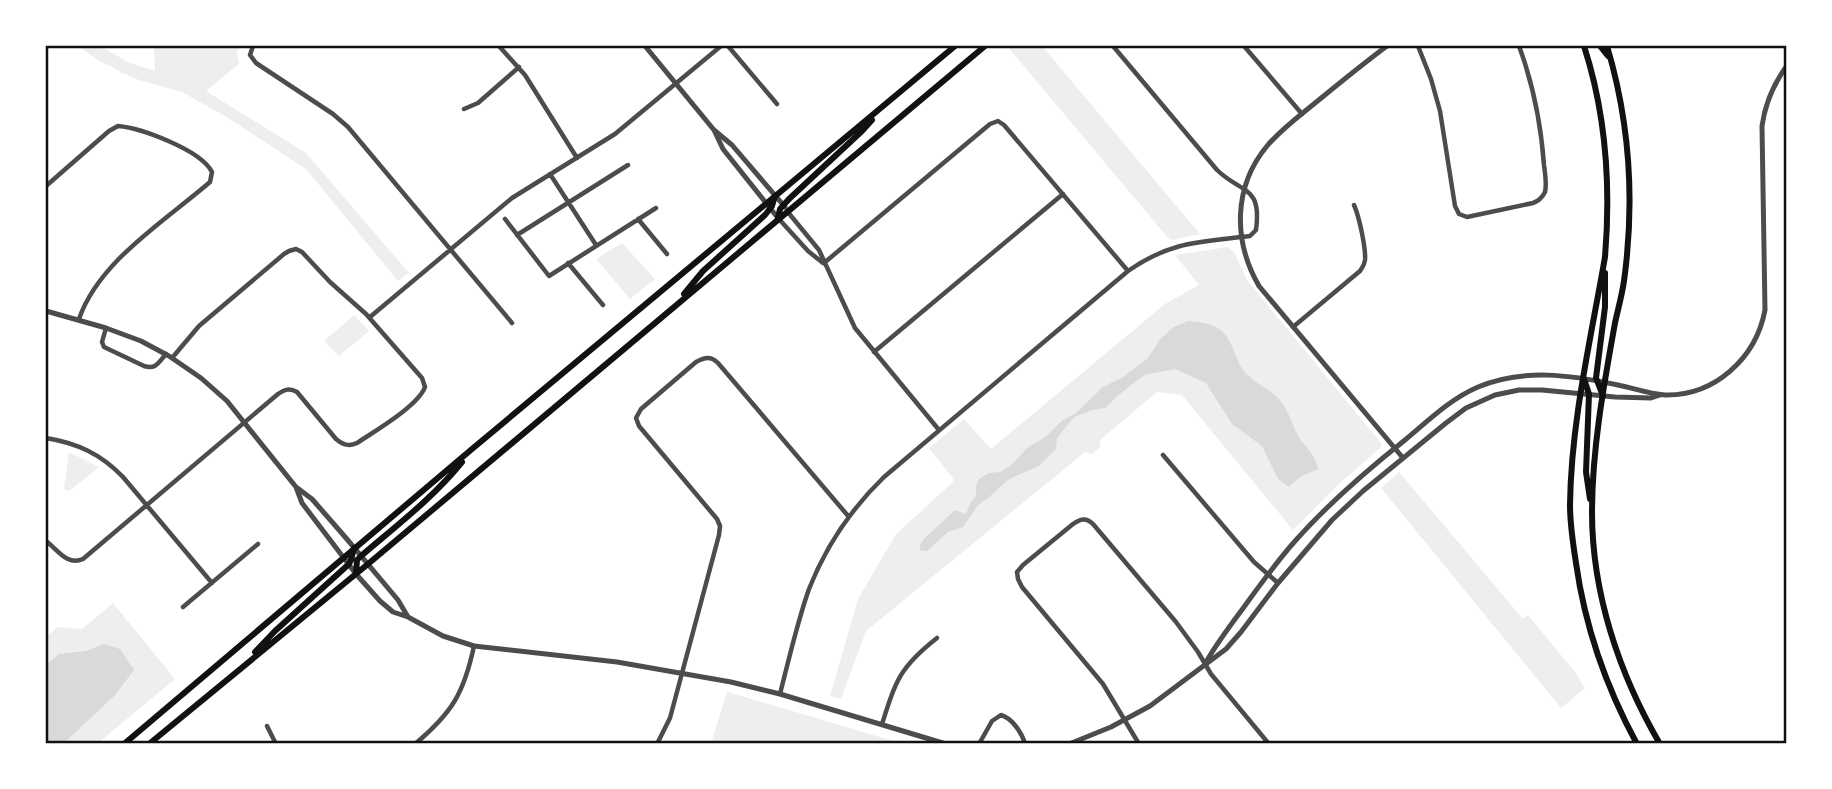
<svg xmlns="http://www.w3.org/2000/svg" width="1832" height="789" font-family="'Crimson Pro',serif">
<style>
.green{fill:#eee}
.water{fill:#d9d9d9}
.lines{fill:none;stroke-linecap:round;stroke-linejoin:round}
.minor{stroke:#4c4c4c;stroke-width:4.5}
.tertiary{stroke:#4c4c4c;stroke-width:5}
.secondary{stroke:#111;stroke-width:6}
.neatline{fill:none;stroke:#111;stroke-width:2.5}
</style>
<rect width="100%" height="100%" fill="#fff"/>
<path class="green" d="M 78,46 L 100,46 L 130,63 L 155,71 L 154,46 L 241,46 L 237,52 L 239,64 L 206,91 L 306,153 L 409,273 L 398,281 L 306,169 L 225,116 L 182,92 L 139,80 L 120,72 L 109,65 L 102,63 Z
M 1007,46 L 1042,46 L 1200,234 L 1173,240 L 1169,239 Z
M 622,243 L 655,279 L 630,299 L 596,259 Z
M 1228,247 L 1234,252 L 1247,280 L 1381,443 L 1381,447 L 1337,486 L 1293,530 L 1182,395 L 1157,392 L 1100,440 L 1100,448 L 1092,454 L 1085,452 L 866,631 L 841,699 L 830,696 L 858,599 L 896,534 L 953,482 L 953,478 L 929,448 L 964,419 L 991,449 L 1165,304 L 1199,285 L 1175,255 Z
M 354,315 L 369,331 L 339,356 L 324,341 Z
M 69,452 L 99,467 L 69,491 L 64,489 Z
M 1399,472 L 1523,619 L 1528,615 L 1575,672 L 1585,688 L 1561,708 L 1381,488 Z
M 113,603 L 175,679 L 98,743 L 46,744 L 46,638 L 57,627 L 82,629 Z
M 727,692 L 728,692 L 900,743 L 711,743 Z"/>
<path class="water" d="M 1188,321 C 1200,322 1210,323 1219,329 C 1234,340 1234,358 1244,371 C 1253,383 1268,388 1278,398 C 1287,408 1291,420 1296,432 C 1304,448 1314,450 1318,469 L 1300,477 L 1289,487 L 1278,479 L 1262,446 L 1232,424 L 1206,383 L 1175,369 L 1144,375 L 1120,394 L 1105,408 L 1092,410 L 1074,417 L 1057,438 L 1056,449 L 1039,466 L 1009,479 L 988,498 L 978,505 L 963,527 L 948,532 L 927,551 L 920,550 L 920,545 L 923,540 L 955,510 L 966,514 L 971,502 L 976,496 L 976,486 L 979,479 L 989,473 L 1000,472 L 1010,466 L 1028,447 L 1044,438 L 1063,420 L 1076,413 L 1103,387 L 1123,377 L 1148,358 L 1160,339 L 1174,327 Z
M 104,644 L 120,649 L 134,670 L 115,695 L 64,743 L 46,743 L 46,665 L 59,654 L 86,651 Z"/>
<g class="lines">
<path class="minor" d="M 253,46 L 250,55 L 256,63 L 333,114 L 348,127 L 512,323
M 499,46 L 525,75 L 577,158
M 728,46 L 777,104
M 1244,46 L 1302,114
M 1418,46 L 1431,79 L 1440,111 L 1455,206 L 1459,214 L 1467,217 L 1533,203 C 1539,201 1542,198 1545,192 C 1547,184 1545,173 1544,165 C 1541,124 1533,84 1519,46
M 464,109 L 478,103 L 519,67
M 550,174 L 596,245
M 46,186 L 109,131 L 118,126 C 141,128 201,150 212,172 L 210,182 C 165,221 99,261 79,319
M 787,211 L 819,250 L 855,328 L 939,430
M 778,218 L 808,251 L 823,263
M 505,219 L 549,276 L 656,208
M 638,219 L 667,254
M 517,235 L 628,165
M 568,263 L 603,305
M 824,263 L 990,124 L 998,121 L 1004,125 L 1128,271
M 370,317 L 512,198 L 615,134 L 721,46
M 1293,327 L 1360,271 C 1363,266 1364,266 1365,260 C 1366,248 1359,216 1354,205
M 106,328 L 102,342 L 104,347 L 144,366 C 156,370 159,362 166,354
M 874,352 L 1063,194
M 46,438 C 77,443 101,454 123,477 L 212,583
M 1163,455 L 1254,562 L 1278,583
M 46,541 C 58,550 67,566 83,559 L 278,394 C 285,389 290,388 297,392 L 336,439 C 343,445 349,447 357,443 C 375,431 418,406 425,387 L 422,378 L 366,314 L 330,282 L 302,252 L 296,249 L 289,251 L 284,254 L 199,326 L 172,358
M 183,607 L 258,544
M 780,694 C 789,659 797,623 809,589 C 826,546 851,509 884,477 L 1128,271 C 1171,241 1200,242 1250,236 L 1256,230 C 1262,185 1242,194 1217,170 L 1113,46
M 882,724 C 896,680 900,667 937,638
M 267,726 L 276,744
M 415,744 C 452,713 464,693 474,646
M 657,744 L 670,718 L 719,535 L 720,526 L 717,519 L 639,426 L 636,418 L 641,409 L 696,362 C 705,357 711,356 718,363 L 849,517
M 979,744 L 992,721 L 1001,715 C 1012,718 1022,733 1025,744
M 1139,744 L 1103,684 L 1022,587 L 1018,579 L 1017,572 L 1023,565 L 1073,524 C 1080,519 1086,517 1093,524 L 1176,622 L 1198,652 L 1211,674 L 1269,744"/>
<path class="tertiary" d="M 645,46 L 714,130 L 732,145 L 785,207
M 1387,46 C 1364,63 1342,81 1320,99 C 1302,114 1282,128 1267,146 C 1233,187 1233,241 1259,286 L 1403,458
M 714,130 L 723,149 L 778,218
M 46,311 L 106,328 L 141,341 L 169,356 L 201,378 L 227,401 L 296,487 L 312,499 L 346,538 L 398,600 L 408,617
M 296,487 L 302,503 L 356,574 L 380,601 L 393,612 L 408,617 L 443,636 L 474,646 L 617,662 L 731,682 L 780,694 L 946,744
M 1205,664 C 1216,644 1230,626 1244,607 C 1260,585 1277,561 1296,540 C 1329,503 1366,471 1405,440 C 1428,421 1450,399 1478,387 C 1523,368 1571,375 1618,385 C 1633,388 1649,394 1665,395 C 1715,396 1756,358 1765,310 L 1762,126 C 1765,104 1773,85 1786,67
M 1069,744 L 1111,727 L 1150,706 L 1226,649 L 1241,632 L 1278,583 L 1332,520 L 1363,491 L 1446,423 L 1466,408 L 1495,395 L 1519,390 L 1542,390 L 1615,397 L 1651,398 L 1660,395"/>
<path class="secondary" d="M 1584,46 C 1606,114 1611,185 1605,257 C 1591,338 1571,422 1570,505 C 1570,524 1573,544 1576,563 C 1585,627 1606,687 1637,744
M 1600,46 L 1608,56
M 1607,46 C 1630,123 1635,201 1624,281 C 1622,295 1618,309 1615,323 C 1604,384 1592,449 1592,512 C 1592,593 1619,674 1660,744
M 778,218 L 780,209 L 789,199 L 862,131 L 872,120
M 684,294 L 703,271 L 765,215 L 772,206 L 775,196
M 1584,379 L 1589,394 L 1586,472 L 1590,499
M 1603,396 L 1596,378 L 1605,307 L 1605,273
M 356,573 L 357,560 L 361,556 C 396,526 433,498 462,462
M 255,652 L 275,631 L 349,564 L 351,560 L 354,548
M 124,744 L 472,449 L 955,46
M 149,744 L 368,564 L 985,46"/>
</g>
<rect width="1832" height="789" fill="none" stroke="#ffffff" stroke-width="94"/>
<rect x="47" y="47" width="1738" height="695" class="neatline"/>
</svg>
